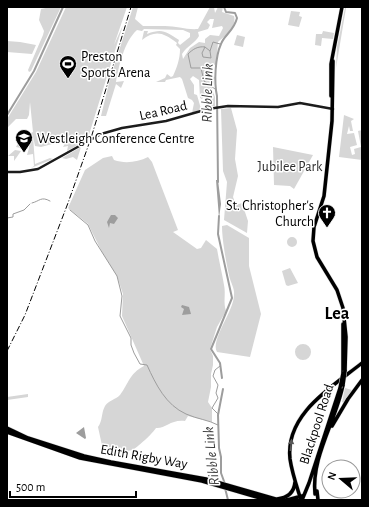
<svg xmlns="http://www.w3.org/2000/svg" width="369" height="507" font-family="'Alegreya Sans',sans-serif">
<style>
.green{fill:#d6d6d6;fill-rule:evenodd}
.water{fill:#9d9d9d}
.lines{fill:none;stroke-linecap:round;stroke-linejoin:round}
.stream{stroke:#9d9d9d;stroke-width:1}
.canal{stroke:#9d9d9d;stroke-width:2}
.highway-casing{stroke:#dbdbdb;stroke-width:4.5}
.secondary{stroke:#1c1c1c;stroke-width:2.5}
.highway{stroke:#000;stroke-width:3.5}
.rail{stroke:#000;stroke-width:1;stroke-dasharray:6 2 1 2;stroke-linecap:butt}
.highway-bridge-casing{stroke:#dbdbdb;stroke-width:4.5;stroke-linecap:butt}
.highway-bridge{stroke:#000;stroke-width:3.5}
.oneway{fill:#595959}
.labels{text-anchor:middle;stroke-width:3;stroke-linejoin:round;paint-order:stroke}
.poi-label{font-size:14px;fill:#000;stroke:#fff;text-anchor:start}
.street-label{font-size:14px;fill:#000;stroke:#fff}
.park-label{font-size:14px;fill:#2d2d2d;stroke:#fff}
.water-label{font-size:15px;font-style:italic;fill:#3e3e3e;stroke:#fff}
.district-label{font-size:18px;font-weight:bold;fill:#000;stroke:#fff}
</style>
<rect width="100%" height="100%" fill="#fff"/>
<path class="green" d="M 50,7 L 61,7 L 31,71 L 29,72 L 28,70 L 43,35 L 44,31 L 39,20 L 41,9 Z
M 66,7 L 127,7 L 114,45 L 123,25 L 88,138 L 84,138 C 80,145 72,148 67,151 L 68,146 L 63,147 L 67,140 L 41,147 L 35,146 L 33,136 L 35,164 L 50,158 L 53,159 L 31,168 L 34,166 L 33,154 L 27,155 L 29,148 L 28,138 L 26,137 L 27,146 L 26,149 L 16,147 L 19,141 L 23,142 L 24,137 L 33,132 L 30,102 L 29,115 L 27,119 L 16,119 L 7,128 L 7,119 L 36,72 Z
M 133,7 L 138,7 L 135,19 L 143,26 C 150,26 157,26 165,26 C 176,26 187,30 198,29 L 210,7 L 214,7 L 215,13 L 218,7 L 223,7 L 222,12 L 234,16 C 237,27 225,36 218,42 L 216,64 L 211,67 L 209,71 L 212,76 L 215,77 L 212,89 L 215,97 L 215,106 L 209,106 L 210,102 L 206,94 L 202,99 L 200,98 L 199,80 L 193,76 L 190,79 L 194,85 L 194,94 L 197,95 L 201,109 L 192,113 L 194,103 L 192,100 L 188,98 L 182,79 L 180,77 L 166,80 L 165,82 L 156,82 L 165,78 L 167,74 L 171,77 L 173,76 C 177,67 180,59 180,49 L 176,45 L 177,43 C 163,32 155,30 142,40 L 144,31 L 148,31 L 147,34 C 163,28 166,32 179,40 L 178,43 L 180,45 L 190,37 L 190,33 L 183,30 L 144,29 L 142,31 L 137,30 C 124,42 119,65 116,82 L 124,81 L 121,88 L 116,84 L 106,116 L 101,116 L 110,79 ZM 210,19 L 214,19 L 212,28 L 222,26 L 223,28 L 219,36 L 210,35 L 205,39 L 205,43 L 199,42 L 190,48 L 183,59 L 182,54 C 187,46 195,43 199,36 L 198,32 L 208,29 L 210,25 L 207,22 Z
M 345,8 L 346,8 L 336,68 L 337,47 Z
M 291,11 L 300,12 L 299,16 L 302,17 L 299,27 L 288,25 Z
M 323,31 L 334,33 L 333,39 L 322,38 L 321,46 L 315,45 L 316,34 L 322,34 Z
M 237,35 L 245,37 L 243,47 L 234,45 Z
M 7,41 L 20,42 L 36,45 L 32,54 L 7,52 Z
M 231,108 L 237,130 L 235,159 L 238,176 L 233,197 L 236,205 L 242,203 L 248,221 L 247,233 L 224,220 L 227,182 L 223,171 L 221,109 Z
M 344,115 L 354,119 L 351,121 L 353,131 L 350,131 L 349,126 L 347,134 L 354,133 L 357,145 L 350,147 L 352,155 L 355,154 L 354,149 L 361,147 L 358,131 L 362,130 L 362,160 L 339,157 Z
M 81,147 L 77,160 L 73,157 L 66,159 L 62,158 Z
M 273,147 L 313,155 L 294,189 L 290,186 L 274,185 Z
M 15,150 L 21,151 L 14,161 L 14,156 L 8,156 Z
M 112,156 L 114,160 C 125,164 138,162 148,157 L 152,162 L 178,230 L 173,232 L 197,249 L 201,248 L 206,240 L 217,249 C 219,261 222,273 224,285 C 226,294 223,302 226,311 L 217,327 L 210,349 L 213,356 L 213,365 L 211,374 L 211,387 L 208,402 L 212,408 L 212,422 L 188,416 L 185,421 C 171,419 165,429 156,428 C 153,433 137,448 132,450 C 126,452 109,451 103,450 L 98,427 C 103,420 101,413 105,406 C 109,400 115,400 120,395 C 129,383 129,374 144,366 L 122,316 L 123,294 L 117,276 L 102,252 L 88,224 L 68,208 L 85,170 L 103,158 Z
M 227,225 L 249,238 L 249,266 L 261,314 L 250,357 L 217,352 C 210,340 234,311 234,295 C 235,288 230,282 229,275 C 226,261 222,240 222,226 Z
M287 242a5 5 0 1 1 10 0a5 5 0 1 1-10 0Z
M 290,268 L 298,283 L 288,286 L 286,285 L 282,271 Z
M295 352a8 8 0 1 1 16 0a8 8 0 1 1-16 0Z
M 345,388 L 352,390 L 344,403 L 342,402 Z
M 28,394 L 28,397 L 7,400 L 7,397 Z"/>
<path class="water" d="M 216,180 L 218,180 L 221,204 L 219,218 Z
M 111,215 L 115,215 L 118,218 L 114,224 L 110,223 L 109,228 L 107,222 Z
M 182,305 L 189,307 L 191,314 L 182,315 L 184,309 L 181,307 Z
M 84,427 L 86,438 L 85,439 L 76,433 Z"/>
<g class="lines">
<path class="stream" d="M 205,47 L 210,51 L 213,42 L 220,44
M 210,51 L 211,58 L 203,57 L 202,53 L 205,47 C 198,46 193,49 188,54 L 191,68 L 201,68 L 204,81 L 215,89
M 32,203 C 40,201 41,196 50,201
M 70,210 L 88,225 L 95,241 L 117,276 L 122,296 L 120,316 L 131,338 L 131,345 L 134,353 L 140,364 L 147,365 C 156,385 166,405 186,414 C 197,419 209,420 218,425
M 7,218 L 13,217 L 13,214 L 24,210 L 30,204
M 218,414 L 212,408 L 218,398 L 216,393 L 218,385 L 213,376 L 215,370 L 220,366"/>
<path class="canal" d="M 7,115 L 34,71 L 63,7
M 218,182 L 217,96 C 214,83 215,57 221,44 C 224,35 234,31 237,18 L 235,13 L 226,12 L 224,7
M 219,216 L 218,234 L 232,298 L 211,349 L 220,363 L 222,378
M 223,389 L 218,415 L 219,448 L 221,457 L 221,473 L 225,484
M 225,488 L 228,500"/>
<defs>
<path id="highway" d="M 333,61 L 332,121 L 324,196 L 314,227 L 313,241 L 317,257 L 337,290 L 343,308 L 346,337 L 345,371
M 331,96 L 331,64 L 342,7
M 343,324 L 343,373
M 332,426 L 348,399 L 362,380
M 7,428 L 28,438 L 84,456 L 111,462 L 206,479 L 279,500
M 7,432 L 80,458 L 202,481 L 267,500
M 317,491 L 318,500
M 315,494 C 311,457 336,421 343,385
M 277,499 C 288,498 294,493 295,482
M 287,500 L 302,496
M 301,500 C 297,487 292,473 290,459 C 285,414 332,387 362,363
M 302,500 L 309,483 L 340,388"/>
</defs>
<use href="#highway" class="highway-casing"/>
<path class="secondary" d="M 7,172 L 20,172 L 38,169 L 101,134 L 122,128 L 166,121 L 208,109 L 228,106 L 278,107 L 300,103 L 333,109"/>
<use href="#highway" class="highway"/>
<path class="rail" d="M 7,351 L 25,315 L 68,203 L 91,138 L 131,7"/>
<defs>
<path id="highway-bridge" d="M 343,385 L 345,371
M 340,388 L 343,373"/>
</defs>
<use href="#highway-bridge" class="highway-bridge-casing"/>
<use href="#highway-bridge" class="highway-bridge"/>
</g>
<defs><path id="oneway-solid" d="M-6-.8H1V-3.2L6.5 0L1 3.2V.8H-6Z"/></defs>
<use class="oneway" href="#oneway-solid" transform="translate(291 445) rotate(-84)"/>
<defs>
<symbol id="stadium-pin" viewBox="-11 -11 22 30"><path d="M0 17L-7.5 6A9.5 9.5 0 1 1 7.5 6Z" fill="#000" stroke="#fff"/><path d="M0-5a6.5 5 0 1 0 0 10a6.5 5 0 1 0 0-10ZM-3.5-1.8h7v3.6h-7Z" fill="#fff"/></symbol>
<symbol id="university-pin" viewBox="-11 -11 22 30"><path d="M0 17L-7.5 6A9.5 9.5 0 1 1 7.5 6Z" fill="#000" stroke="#fff"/><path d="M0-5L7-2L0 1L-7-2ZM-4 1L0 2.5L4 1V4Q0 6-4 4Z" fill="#fff"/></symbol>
<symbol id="church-pin" viewBox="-11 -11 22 30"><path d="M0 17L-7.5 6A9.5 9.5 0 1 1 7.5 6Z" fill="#000" stroke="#fff"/><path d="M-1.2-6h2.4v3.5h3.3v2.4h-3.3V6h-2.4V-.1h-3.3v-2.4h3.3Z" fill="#fff"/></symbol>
</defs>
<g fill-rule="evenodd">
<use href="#stadium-pin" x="58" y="54" width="20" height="27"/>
<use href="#university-pin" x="14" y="128" width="20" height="27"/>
<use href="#church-pin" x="317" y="203" width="20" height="27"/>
</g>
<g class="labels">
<g class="poi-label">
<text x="81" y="61">Preston<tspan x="81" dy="16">Sports Arena</tspan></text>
<text x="37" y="143">Westleigh Conference Centre</text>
<text x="314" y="210" text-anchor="end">St. Christopher's<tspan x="314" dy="16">Church</tspan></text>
</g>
<g class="street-label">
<text transform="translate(163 110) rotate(-13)" y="5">Lea Road</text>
<text transform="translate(316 424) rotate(-72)" y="5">Blackpool Road</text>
<text transform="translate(144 456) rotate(10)" y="5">Edith Rigby Way</text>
</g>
<g class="park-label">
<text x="290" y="171">Jubilee Park</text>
</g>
<g class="water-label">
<text transform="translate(207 93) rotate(-89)" y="5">Ribble Link</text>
<text transform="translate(211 456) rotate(-96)" y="5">Ribble Link</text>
</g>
<g class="district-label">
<text x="337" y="319">Lea</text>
</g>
</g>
<rect width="369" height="507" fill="none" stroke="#000000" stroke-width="16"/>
<g transform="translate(341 479) rotate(289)"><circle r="19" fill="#ffffff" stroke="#999999"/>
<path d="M0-3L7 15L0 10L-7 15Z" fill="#000000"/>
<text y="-6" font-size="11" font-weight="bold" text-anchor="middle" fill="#000000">N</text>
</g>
<path d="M10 491v6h126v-6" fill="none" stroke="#000000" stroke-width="2"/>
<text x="16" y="491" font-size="12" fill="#000000" stroke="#ffffff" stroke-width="3" paint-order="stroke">500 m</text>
</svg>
